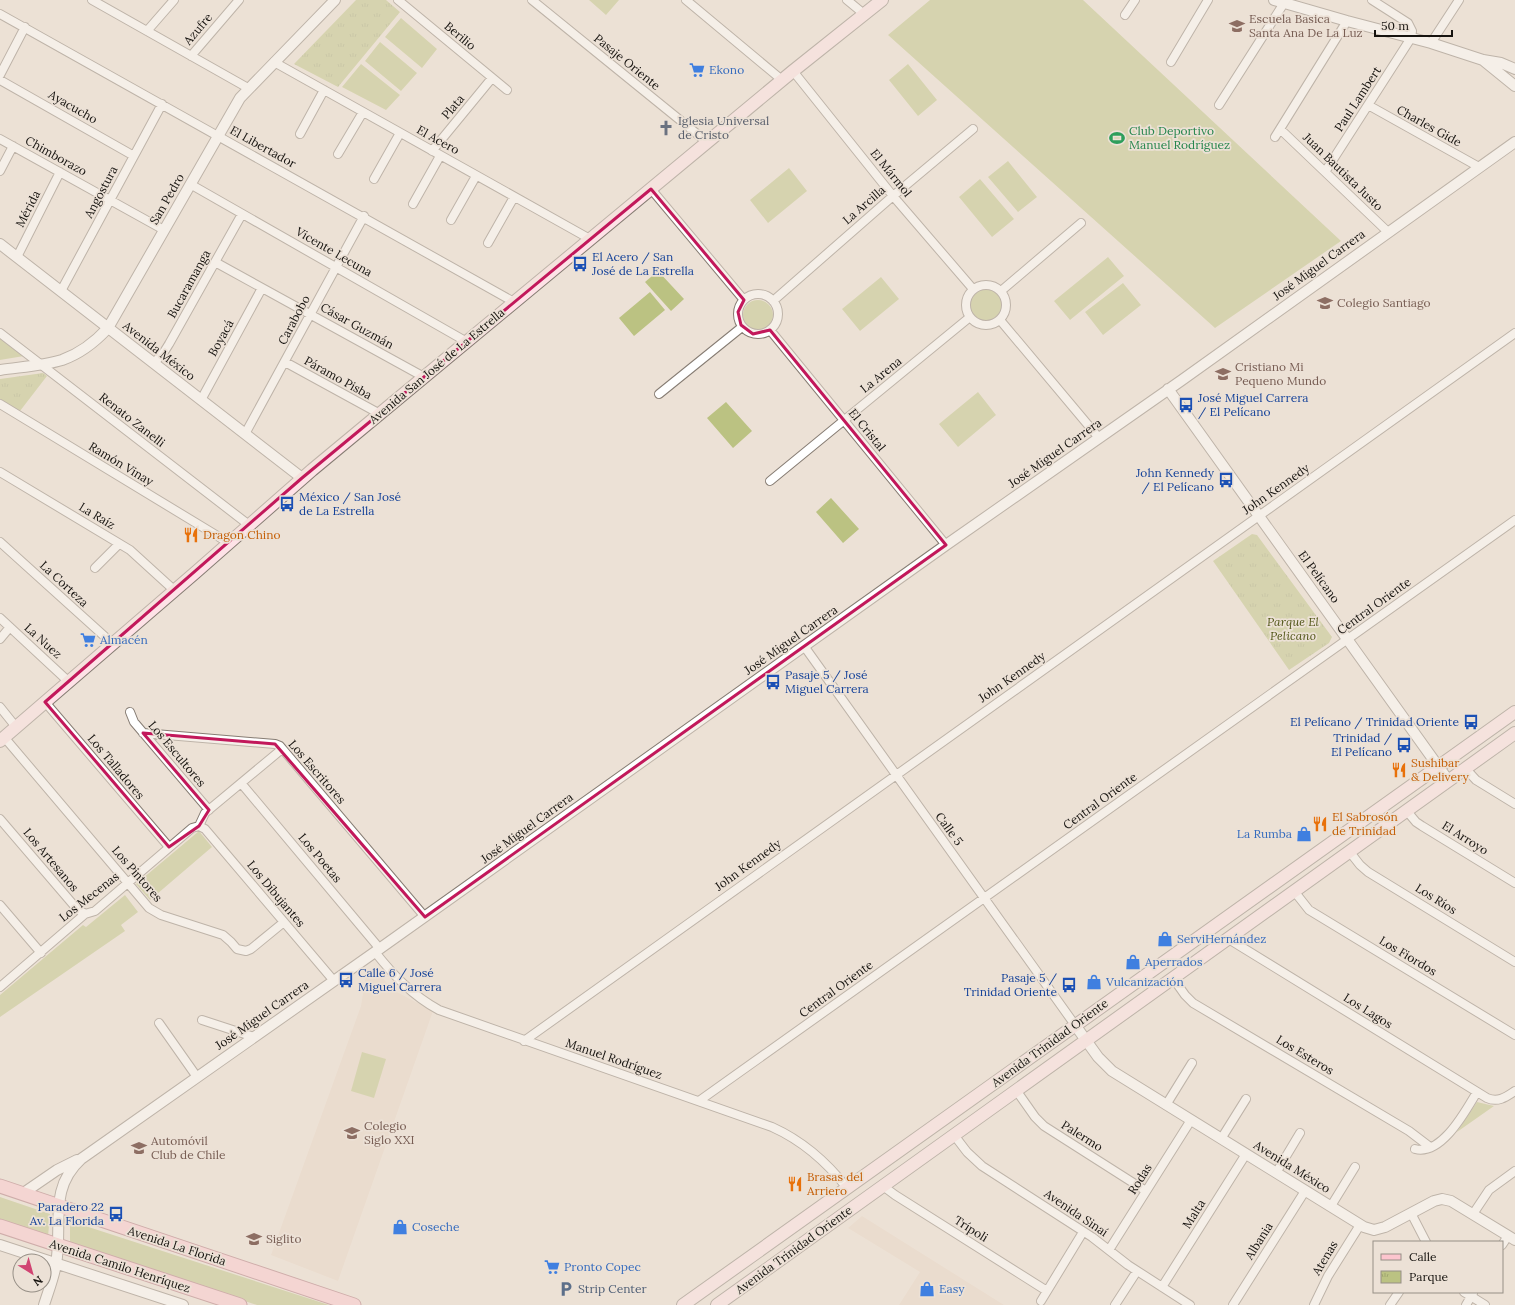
<svg xmlns="http://www.w3.org/2000/svg" width="1515" height="1305" font-family="Lora,serif">
<style>
.built{fill:#e7d5c5}
.green{fill:#bbc282}
.park{fill:url(#park-tufts)}
.lines{fill:none;stroke-linecap:round;stroke-linejoin:round}
.minor-casing{stroke:#867c73;stroke-width:10}
.tertiary-casing{stroke:#867c73;stroke-width:12}
.secondary-casing{stroke:#867c73;stroke-width:14}
.primary-casing{stroke:#aa6d76;stroke-width:15}
.minor{stroke:#fff;stroke-width:8}
.tertiary{stroke:#fff;stroke-width:10}
.secondary{stroke:#fee2e7;stroke-width:12}
.primary{stroke:#fcc5ce;stroke-width:13}
.marked{fill:none;stroke:#c2185b;stroke-width:3;stroke-linejoin:round}
.labels{text-anchor:middle;stroke-width:3.5;stroke-linejoin:round;paint-order:stroke}
.education-label{font-size:12px;fill:#785e54;stroke:#ece1d6;text-anchor:start}
.street-label{font-size:12px;fill:#16130f;stroke:#ece1d6}
.shop-label{font-size:12px;fill:#366cbe;stroke:#ece1d6;text-anchor:start}
.worship-label{font-size:12px;fill:#5b616d;stroke:#ece1d6;text-anchor:start}
.leisure-label{font-size:12px;fill:#27864d;stroke:#ece1d6;text-anchor:start}
.transit-label{font-size:12px;fill:#164399;stroke:#ece1d6;text-anchor:start}
.food-label{font-size:12px;fill:#c56008;stroke:#ece1d6;text-anchor:start}
.park-label{font-size:12px;font-style:italic;fill:#525719;stroke:#ece1d6}
.service-label{font-size:12px;fill:#4e5e75;stroke:#ece1d6;text-anchor:start}
</style>
<defs>
<pattern id="park-tufts" width="24" height="20" patternUnits="userSpaceOnUse"><rect width="24" height="20" fill="#bbc282"/><path d="M3 7l-1-3M5 7V3M7 7l1-3M15 17l-1-3M17 17v-4M19 17l1-3" fill="none" stroke="#a0a66f"/></pattern>
</defs>
<rect width="100%" height="100%" fill="#ece1d6"/>
<path class="built" d="M 375,967 L 391,989 L 433,1011 L 338,1281 L 271,1255 L 361,1006 L 366,974 Z
M 862,1216 L 1004,1305 L 899,1305 L 920,1272 L 848,1228 Z"/>
<path class="green" d="M 589,0 L 619,0 L 606,15 Z
M 930,0 L 1083,0 L 1341,241 L 1215,328 L 888,35 Z
M 401,18 L 437,49 L 422,68 L 385,37 Z
M 380,42 L 417,73 L 401,91 L 365,61 Z
M 361,64 L 400,95 L 386,110 L 342,87 Z
M 908,64 L 937,100 L 918,116 L 889,80 Z
M 1008,161 L 1037,197 L 1018,212 L 988,177 Z
M 789,168 L 807,191 L 768,223 L 750,200 Z
M 980,179 L 1014,219 L 992,237 L 959,197 Z
M 1108,257 L 1124,276 L 1070,320 L 1054,301 Z
M 658,271 L 684,299 L 671,311 L 645,282 Z
M 881,277 L 899,299 L 860,331 L 842,309 Z
M 1123,283 L 1141,305 L 1103,335 L 1085,312 Z
M969 305a17 17 0 1 1 34 0a17 17 0 1 1-34 0Z
M 650,292 L 665,310 L 634,336 L 619,318 Z
M743 315a15 15 0 1 1 30 0a15 15 0 1 1-30 0Z
M 0,337 L 24,356 L 0,360 Z
M 978,392 L 996,415 L 958,447 L 939,424 Z
M 726,402 L 752,431 L 733,448 L 707,418 Z
M 831,498 L 859,529 L 843,543 L 816,512 Z
M 199,831 L 212,847 L 150,900 L 136,884 Z
M 125,895 L 138,912 L 121,925 L 125,931 L 0,1017 L 0,995 L 83,925 L 86,927 Z
M 362,1052 L 386,1059 L 374,1098 L 351,1091 Z
M 1477,1102 L 1494,1106 L 1457,1132 Z
M 0,1197 L 50,1214 L 48,1237 L 0,1221 Z
M 70,1221 L 329,1305 L 257,1305 L 70,1244 Z"/>
<path class="park" d="M 356,0 L 386,0 L 400,12 L 338,87 L 294,64 Z
M 43,373 L 47,376 L 20,411 L 0,400 L 0,379 Z
M 1252,534 L 1257,535 L 1332,637 L 1329,643 L 1289,670 L 1213,561 Z"/>
<g class="lines">
<defs>
<path id="minor" d="M 92,0 L 248,88
M 398,0 L 507,90
M 532,0 L 707,142
M 686,0 L 782,80
M 847,0 L 864,14
M 0,14 L 514,302
M 1125,15 L 1135,0
M 147,31 L 174,0
M 1431,43 L 1459,0
M 191,56 L 239,0
M 274,62 L 590,239
M 1171,62 L 1208,0
M 793,71 L 893,196 L 973,289
M 0,75 L 25,27
M 0,80 L 134,156
M 1219,105 L 1284,3
M 1368,105 L 1479,167
M 1280,129 L 1388,232
M 300,134 L 324,90
M 1275,137 L 1347,21
M 0,139 L 164,230
M 432,151 L 492,78
M 338,154 L 363,112
M 0,171 L 13,146
M 1325,172 L 1411,38 L 1412,31 L 1408,23 L 1372,0
M 374,179 L 400,133
M 190,184 L 467,342
M 651,189 L 744,300
M 413,204 L 440,156
M 451,220 L 476,176
M 488,243 L 514,197
M 17,257 L 60,172
M 215,262 L 424,377
M966 305a20 20 0 1 1 40 0a20 20 0 1 1-40 0Z
M 61,291 L 162,104
M 1001,291 L 1081,223
M738 314a20 20 0 1 1 40 0a20 20 0 1 1-40 0Z
M 773,301 L 893,196 L 973,129
M 1000,320 L 1099,438
M 770,330 L 946,545
M 0,333 L 249,525
M 285,362 L 380,414
M 154,363 L 164,352 L 169,344 L 242,214
M 659,394 L 742,327
M 201,400 L 262,288
M 0,404 L 229,543
M 245,434 L 364,216
M 0,472 L 130,550 L 175,591
M 770,481 L 970,317
M 0,542 L 113,644
M 95,568 L 119,544
M 0,618 L 69,682
M 0,639 L 10,627
M 804,646 L 1075,1025
M 45,702 L 169,847
M 0,707 L 16,727
M 130,712 L 134,722 L 209,810
M 143,733 L 275,744 L 280,746 L 425,917
M 4,737 L 149,908 L 161,915 L 223,935 L 231,942 L 237,949 L 246,951 L 251,949 L 284,922
M 1465,768 L 1476,780 L 1515,804
M 241,783 L 380,949
M 1406,810 L 1416,822 L 1422,826 L 1515,883
M 0,819 L 77,909 L 85,914
M 199,826 L 205,829 L 334,981
M 199,826 L 205,813 L 282,749
M 1349,851 L 1360,865 L 1368,872 L 1515,962
M 1294,891 L 1309,910 L 1515,1035
M 0,905 L 41,953
M 1227,938 L 1487,1098 C 1498,1103 1506,1097 1515,1091
M 375,952 C 394,976 413,996 439,1010 L 772,1127 C 803,1141 826,1161 847,1188
M 1173,978 L 1185,995 L 1193,1003 L 1409,1131 L 1430,1147
M 0,987 L 85,914 L 95,911 L 192,828 L 199,826
M 202,1020 L 254,1037
M 159,1023 L 197,1077
M 524,1041 L 1515,333
M 1016,1090 L 1035,1117 L 1044,1126 L 1146,1191
M 699,1101 L 1515,520
M 1166,1105 L 1192,1063
M 954,1135 L 967,1152 L 982,1166 L 1092,1237 L 1128,1265 L 1190,1305
M 1221,1139 L 1246,1099
M 1415,1149 C 1442,1156 1466,1110 1477,1092
M 1276,1173 L 1300,1133
M 883,1186 L 895,1195 L 1047,1291
M 1331,1206 L 1355,1167
M 1411,1213 L 1426,1242
M 1473,1214 L 1489,1190 L 1515,1171
M 1502,1245 L 1508,1236
M 1109,1250 L 1191,1120
M 1162,1287 L 1246,1154
M 1464,1292 L 1485,1305
M 1041,1301 L 1083,1232
M 1115,1305 L 1137,1271
M 1233,1305 L 1305,1191
M 1314,1305 L 1328,1276 L 1360,1225
M 1390,1305 L 1399,1292
M 1466,1305 L 1473,1293"/>
<path id="tertiary" d="M 1274,0 L 1347,21 L 1431,43 L 1483,60 L 1501,63 L 1515,69
M 1483,60 L 1515,86
M 0,244 L 302,478
M 0,370 C 20,367 42,366 62,360 C 79,354 96,341 108,328 L 240,98 L 335,0
M 1168,389 L 1448,780
M 1075,1025 L 1098,1057 L 1112,1071 L 1364,1227 L 1374,1230 L 1385,1227 L 1434,1201 L 1442,1199 L 1451,1201 L 1515,1240
M 22,1194 L 57,1170 L 77,1160
M 0,1245 L 183,1305
M 44,1305 C 48,1292 54,1277 56,1264 C 63,1225 48,1189 81,1159 L 375,952 L 946,545 L 1182,380 L 1515,142"/>
<path id="secondary" d="M 0,741 L 196,572 L 312,470 L 793,71 L 882,0
M 683,1305 L 1515,712
M 717,1305 L 1515,733"/>
<path id="primary" d="M 0,1186 L 354,1305
M 0,1226 L 240,1305"/>
</defs>
<use href="#minor" class="minor-casing"/>
<use href="#tertiary" class="tertiary-casing"/>
<use href="#secondary" class="secondary-casing"/>
<use href="#primary" class="primary-casing"/>
<use href="#minor" class="minor"/>
<use href="#tertiary" class="tertiary"/>
<use href="#secondary" class="secondary"/>
<use href="#primary" class="primary"/>
</g>
<path d="M0 0H1515V1305H0ZM 651,189 L 744,300 L 738,312 L 741,325 L 753,334 L 770,330 L 946,545 L 425,917 L 275,744 L 143,733 L 209,810 L 199,826 L 169,847 L 45,702 L 302,478 Z" fill="#ece1d6" fill-opacity=".55" fill-rule="evenodd"/>
<path class="marked" d="M 651,189 L 744,300 L 738,312 L 741,325 L 753,334 L 770,330 L 946,545 L 425,917 L 275,744 L 143,733 L 209,810 L 199,826 L 169,847 L 45,702 L 302,478 Z"/>
<defs>
<symbol id="school-bare" viewBox="-9 -9 18 18"><path d="M0-5L7-2L0 1L-7-2ZM-4 1L0 2.5L4 1V4Q0 6-4 4Z" fill="#8d6e63" stroke="#ece1d6" stroke-width="2.5" paint-order="stroke"/></symbol>
<symbol id="supermarket-bare" viewBox="-9 -9 18 18"><path d="M-6-5.5h2.5l.6 2H6L4.5 2H-2.5L-4.4-4H-6ZM-1.5 3.2a1.3 1.3 0 1 0 .1 0ZM3 3.2a1.3 1.3 0 1 0 .1 0Z" fill="#3f7fe0" stroke="#ece1d6" stroke-width="2.5" paint-order="stroke"/></symbol>
<symbol id="church-bare" viewBox="-9 -9 18 18"><path d="M-1.2-6h2.4v3.5h3.3v2.4h-3.3V6h-2.4V-.1h-3.3v-2.4h3.3Z" fill="#6b7280" stroke="#ece1d6" stroke-width="2.5" paint-order="stroke"/></symbol>
<symbol id="stadium-bare" viewBox="-9 -9 18 18"><path d="M0-5a6.5 5 0 1 0 0 10a6.5 5 0 1 0 0-10ZM-3.5-1.8h7v3.6h-7Z" fill="#2e9e5b" stroke="#ece1d6" stroke-width="2.5" paint-order="stroke"/></symbol>
<symbol id="bus-bare" viewBox="-9 -9 18 18"><path d="M-5-6H5V4H4V6H2V4H-2V6H-4V4H-5ZM-3.5-4V0h7V-4ZM-3.5 1.2v1.5H-2V1.2ZM2 1.2v1.5H3.5V1.2Z" fill="#1a4fb4" stroke="#ece1d6" stroke-width="2.5" paint-order="stroke"/></symbol>
<symbol id="restaurant-bare" viewBox="-9 -9 18 18"><path d="M-5-6h1v4h1v-4h1v4h1v-4h1v5L-1.5 .5V6h-2V.5L-5-1ZM5-6V6H3V1.5H1.5Q1.5-4 5-6Z" fill="#e8710a" stroke="#ece1d6" stroke-width="2.5" paint-order="stroke"/></symbol>
<symbol id="shop-bare" viewBox="-9 -9 18 18"><path d="M-5-2.5h2.3a2.7 3.5 0 0 1 5.4 0H5L5.5 6h-11ZM-1.5-2.5h3a1.5 2.3 0 0 0-3 0Z" fill="#3f7fe0" stroke="#ece1d6" stroke-width="2.5" paint-order="stroke"/></symbol>
<symbol id="university-bare" viewBox="-9 -9 18 18"><path d="M0-5L7-2L0 1L-7-2ZM-4 1L0 2.5L4 1V4Q0 6-4 4Z" fill="#8d6e63" stroke="#ece1d6" stroke-width="2.5" paint-order="stroke"/></symbol>
<symbol id="parking-bare" viewBox="-9 -9 18 18"><path d="M-3.5-5.5H1a3.5 3.5 0 0 1 0 7H-1V5.5H-3.5ZM-1-3.4V-.6H.8a1.4 1.4 0 0 0 0-2.8Z" fill="#5c6f8a" stroke="#ece1d6" stroke-width="2.5" paint-order="stroke"/></symbol>
</defs>
<g fill-rule="evenodd">
<use href="#school-bare" x="1226" y="15" width="22" height="22"/>
<use href="#supermarket-bare" x="686" y="59" width="22" height="22"/>
<use href="#church-bare" x="655" y="117" width="22" height="22"/>
<use href="#stadium-bare" x="1106" y="127" width="22" height="22"/>
<use href="#bus-bare" x="569" y="253" width="22" height="22"/>
<use href="#school-bare" x="1314" y="292" width="22" height="22"/>
<use href="#school-bare" x="1212" y="363" width="22" height="22"/>
<use href="#bus-bare" x="1175" y="394" width="22" height="22"/>
<use href="#bus-bare" x="1215" y="469" width="22" height="22"/>
<use href="#bus-bare" x="276" y="493" width="22" height="22"/>
<use href="#restaurant-bare" x="180" y="524" width="22" height="22"/>
<use href="#supermarket-bare" x="77" y="629" width="22" height="22"/>
<use href="#bus-bare" x="762" y="671" width="22" height="22"/>
<use href="#bus-bare" x="1460" y="711" width="22" height="22"/>
<use href="#bus-bare" x="1393" y="734" width="22" height="22"/>
<use href="#restaurant-bare" x="1388" y="759" width="22" height="22"/>
<use href="#restaurant-bare" x="1309" y="813" width="22" height="22"/>
<use href="#shop-bare" x="1293" y="823" width="22" height="22"/>
<use href="#shop-bare" x="1154" y="928" width="22" height="22"/>
<use href="#shop-bare" x="1122" y="951" width="22" height="22"/>
<use href="#bus-bare" x="335" y="969" width="22" height="22"/>
<use href="#shop-bare" x="1083" y="971" width="22" height="22"/>
<use href="#bus-bare" x="1058" y="974" width="22" height="22"/>
<use href="#school-bare" x="341" y="1122" width="22" height="22"/>
<use href="#university-bare" x="128" y="1137" width="22" height="22"/>
<use href="#restaurant-bare" x="784" y="1173" width="22" height="22"/>
<use href="#bus-bare" x="105" y="1203" width="22" height="22"/>
<use href="#shop-bare" x="389" y="1216" width="22" height="22"/>
<use href="#school-bare" x="243" y="1228" width="22" height="22"/>
<use href="#supermarket-bare" x="541" y="1256" width="22" height="22"/>
<use href="#parking-bare" x="555" y="1278" width="22" height="22"/>
<use href="#shop-bare" x="916" y="1278" width="22" height="22"/>
</g>
<g class="labels">
<g class="education-label">
<text x="1249" y="23">Escuela Basica<tspan x="1249" dy="14">Santa Ana De La Luz</tspan></text>
<text x="1337" y="307">Colegio Santiago</text>
<text x="1235" y="371">Cristiano Mi<tspan x="1235" dy="14">Pequeno Mundo</tspan></text>
<text x="364" y="1130">Colegio<tspan x="364" dy="14">Siglo XXI</tspan></text>
<text x="151" y="1145">Automóvil<tspan x="151" dy="14">Club de Chile</tspan></text>
<text x="266" y="1243">Siglito</text>
</g>
<g class="street-label">
<text transform="translate(198 29) rotate(-50)" y="4">Azufre</text>
<text transform="translate(460 36) rotate(40)" y="4">Berilio</text>
<text transform="translate(627 62) rotate(39)" y="4">Pasaje Oriente</text>
<text transform="translate(1358 99) rotate(-57)" y="4">Paul Lambert</text>
<text transform="translate(73 107) rotate(30)" y="4">Ayacucho</text>
<text transform="translate(453 107) rotate(-50)" y="4">Plata</text>
<text transform="translate(1429 126) rotate(29)" y="4">Charles Gide</text>
<text transform="translate(438 140) rotate(29)" y="4">El Acero</text>
<text transform="translate(263 147) rotate(29)" y="4">El Libertador</text>
<text transform="translate(56 156) rotate(29)" y="4">Chimborazo</text>
<text transform="translate(1343 172) rotate(44)" y="4">Juan Bautista Justo</text>
<text transform="translate(891 173) rotate(51)" y="4">El Mármol</text>
<text transform="translate(101 192) rotate(-62)" y="4">Angostura</text>
<text transform="translate(167 199) rotate(-60)" y="4">San Pedro</text>
<text transform="translate(864 205) rotate(-41)" y="4">La Arcilla</text>
<text transform="translate(28 209) rotate(-63)" y="4">Mérida</text>
<text transform="translate(334 252) rotate(30)" y="4">Vicente Lecuna</text>
<text transform="translate(1319 265) rotate(-36)" y="4">José Miguel Carrera</text>
<text transform="translate(189 284) rotate(-61)" y="4">Bucaramanga</text>
<text transform="translate(294 320) rotate(-62)" y="4">Carabobo</text>
<text transform="translate(357 326) rotate(29)" y="4">Cásar Guzmán</text>
<text transform="translate(221 338) rotate(-61)" y="4">Boyacá</text>
<text transform="translate(159 351) rotate(38)" y="4">Avenida México</text>
<text transform="translate(437 366) rotate(-40)" y="4">Avenida San José de La Estrella</text>
<text transform="translate(881 375) rotate(-39)" y="4">La Arena</text>
<text transform="translate(338 378) rotate(29)" y="4">Páramo Pisba</text>
<text transform="translate(132 420) rotate(38)" y="4">Renato Zanelli</text>
<text transform="translate(867 430) rotate(51)" y="4">El Cristal</text>
<text transform="translate(1055 453) rotate(-35)" y="4">José Miguel Carrera</text>
<text transform="translate(121 464) rotate(31)" y="4">Ramón Vinay</text>
<text transform="translate(1276 489) rotate(-35)" y="4">John Kennedy</text>
<text transform="translate(97 516) rotate(31)" y="4">La Raíz</text>
<text transform="translate(1319 577) rotate(54)" y="4">El Pelícano</text>
<text transform="translate(64 584) rotate(43)" y="4">La Corteza</text>
<text transform="translate(1374 606) rotate(-36)" y="4">Central Oriente</text>
<text transform="translate(791 640) rotate(-35)" y="4">José Miguel Carrera</text>
<text transform="translate(43 641) rotate(42)" y="4">La Nuez</text>
<text transform="translate(1012 677) rotate(-35)" y="4">John Kennedy</text>
<text transform="translate(177 754) rotate(50)" y="4">Los Escultores</text>
<text transform="translate(116 767) rotate(50)" y="4">Los Talladores</text>
<text transform="translate(317 772) rotate(49)" y="4">Los Escritores</text>
<text transform="translate(1100 801) rotate(-36)" y="4">Central Oriente</text>
<text transform="translate(527 828) rotate(-36)" y="4">José Miguel Carrera</text>
<text transform="translate(949 829) rotate(54)" y="4">Calle 5</text>
<text transform="translate(1465 838) rotate(32)" y="4">El Arroyo</text>
<text transform="translate(320 858) rotate(50)" y="4">Los Poetas</text>
<text transform="translate(51 860) rotate(50)" y="4">Los Artesanos</text>
<text transform="translate(748 865) rotate(-36)" y="4">John Kennedy</text>
<text transform="translate(137 874) rotate(49)" y="4">Los Pintores</text>
<text transform="translate(276 894) rotate(50)" y="4">Los Dibujantes</text>
<text transform="translate(89 897) rotate(-38)" y="4">Los Mecenas</text>
<text transform="translate(1436 899) rotate(32)" y="4">Los Ríos</text>
<text transform="translate(1408 956) rotate(31)" y="4">Los Fiordos</text>
<text transform="translate(836 989) rotate(-36)" y="4">Central Oriente</text>
<text transform="translate(1368 1011) rotate(32)" y="4">Los Lagos</text>
<text transform="translate(262 1015) rotate(-35)" y="4">José Miguel Carrera</text>
<text transform="translate(1050 1043) rotate(-36)" y="4">Avenida Trinidad Oriente</text>
<text transform="translate(1305 1055) rotate(31)" y="4">Los Esteros</text>
<text transform="translate(614 1059) rotate(19)" y="4">Manuel Rodríguez</text>
<text transform="translate(1082 1136) rotate(32)" y="4">Palermo</text>
<text transform="translate(1292 1167) rotate(32)" y="4">Avenida México</text>
<text transform="translate(1140 1179) rotate(-58)" y="4">Rodas</text>
<text transform="translate(1076 1213) rotate(34)" y="4">Avenida Sinaí</text>
<text transform="translate(1194 1214) rotate(-58)" y="4">Malta</text>
<text transform="translate(971 1229) rotate(32)" y="4">Trípoli</text>
<text transform="translate(1259 1241) rotate(-58)" y="4">Albania</text>
<text transform="translate(177 1246) rotate(18)" y="4">Avenida La Florida</text>
<text transform="translate(794 1250) rotate(-36)" y="4">Avenida Trinidad Oriente</text>
<text transform="translate(1325 1258) rotate(-59)" y="4">Atenas</text>
<text transform="translate(120 1266) rotate(18)" y="4">Avenida Camilo Henríquez</text>
</g>
<g class="shop-label">
<text x="709" y="74">Ekono</text>
<text x="100" y="644">Almacén</text>
<text x="1292" y="838" text-anchor="end">La Rumba</text>
<text x="1177" y="943">ServiHernández</text>
<text x="1145" y="966">Aperrados</text>
<text x="1106" y="986">Vulcanización</text>
<text x="412" y="1231">Coseche</text>
<text x="564" y="1271">Pronto Copec</text>
<text x="939" y="1293">Easy</text>
</g>
<g class="worship-label">
<text x="678" y="125">Iglesia Universal<tspan x="678" dy="14">de Cristo</tspan></text>
</g>
<g class="leisure-label">
<text x="1129" y="135">Club Deportivo<tspan x="1129" dy="14">Manuel Rodríguez</tspan></text>
</g>
<g class="transit-label">
<text x="592" y="261">El Acero / San<tspan x="592" dy="14">José de La Estrella</tspan></text>
<text x="1198" y="402">José Miguel Carrera<tspan x="1198" dy="14">/ El Pelícano</tspan></text>
<text x="1214" y="477" text-anchor="end">John Kennedy<tspan x="1214" dy="14">/ El Pelícano</tspan></text>
<text x="299" y="501">México / San José<tspan x="299" dy="14">de La Estrella</tspan></text>
<text x="785" y="679">Pasaje 5 / José<tspan x="785" dy="14">Miguel Carrera</tspan></text>
<text x="1459" y="726" text-anchor="end">El Pelícano / Trinidad Oriente</text>
<text x="1392" y="742" text-anchor="end">Trinidad /<tspan x="1392" dy="14">El Pelícano</tspan></text>
<text x="358" y="977">Calle 6 / José<tspan x="358" dy="14">Miguel Carrera</tspan></text>
<text x="1057" y="982" text-anchor="end">Pasaje 5 /<tspan x="1057" dy="14">Trinidad Oriente</tspan></text>
<text x="104" y="1211" text-anchor="end">Paradero 22<tspan x="104" dy="14">Av. La Florida</tspan></text>
</g>
<g class="food-label">
<text x="203" y="539">Dragon Chino</text>
<text x="1411" y="767">Sushibar<tspan x="1411" dy="14">&amp; Delivery</tspan></text>
<text x="1332" y="821">El Sabrosón<tspan x="1332" dy="14">de Trinidad</tspan></text>
<text x="807" y="1181">Brasas del<tspan x="807" dy="14">Arriero</tspan></text>
</g>
<g class="park-label">
<text x="1293" y="626">Parque El<tspan x="1293" dy="14">Pelicano</tspan></text>
</g>
<g class="service-label">
<text x="578" y="1293">Strip Center</text>
</g>
</g>
<rect x="1373" y="1241" width="130" height="52" fill="#ece1d6" stroke="#968f86"/>
<rect x="1381" y="1254" width="20" height="6" fill="#fcc5ce" stroke="#968f86"/>
<text x="1409" y="1261" font-size="12" fill="#16130f">Calle</text>
<rect x="1381" y="1271" width="20" height="12" fill="url(#park-tufts)" stroke="#968f86"/>
<text x="1409" y="1281" font-size="12" fill="#16130f">Parque</text>
<g transform="translate(32 1273) rotate(143)"><circle r="19" fill="#ece1d6" stroke="#968f86"/>
<path d="M0-3L7 15L0 10L-7 15Z" fill="#d14472"/>
<text y="-6" font-size="11" font-weight="bold" text-anchor="middle" fill="#16130f">N</text>
</g>
<path d="M1375 30v6h77v-6" fill="none" stroke="#16130f" stroke-width="2"/>
<text x="1381" y="30" font-size="12" fill="#16130f" stroke="#ece1d6" stroke-width="3" paint-order="stroke">50 m</text>
</svg>
